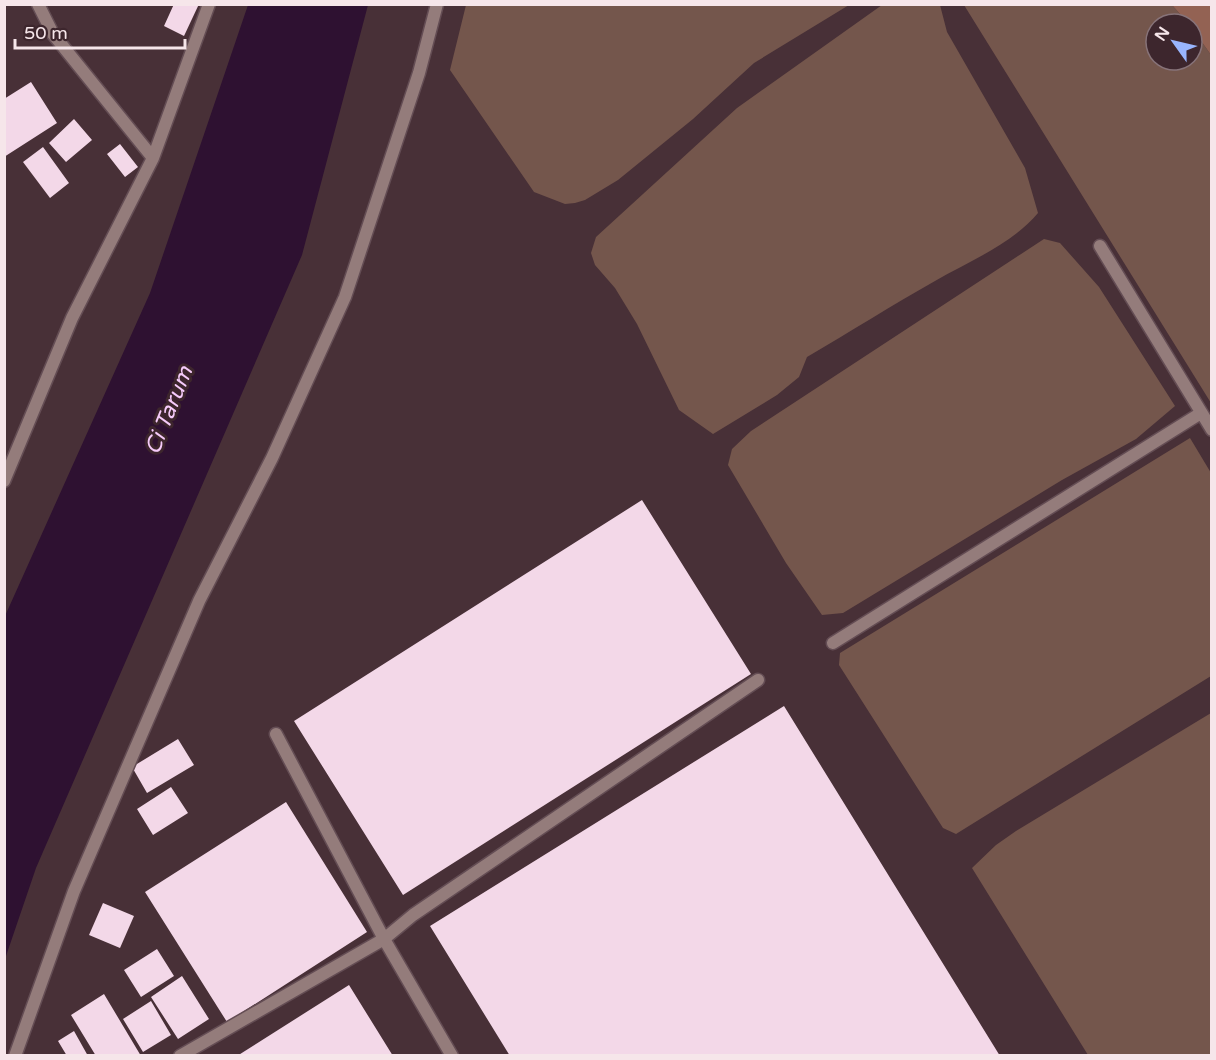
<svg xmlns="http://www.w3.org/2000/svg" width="1216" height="1060" font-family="'Varela Round',sans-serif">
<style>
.green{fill:#74564c}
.forest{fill:#936253}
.water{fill:#2e1131}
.building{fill:#f3d8e8}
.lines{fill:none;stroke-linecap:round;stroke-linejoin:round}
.lane-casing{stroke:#644d54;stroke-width:15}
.street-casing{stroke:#644d54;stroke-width:15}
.lane{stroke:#947c7b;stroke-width:12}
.street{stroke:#947c7b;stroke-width:12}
.labels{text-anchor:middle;stroke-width:6;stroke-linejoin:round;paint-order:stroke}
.water-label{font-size:22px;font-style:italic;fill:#f6cbfa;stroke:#3d262d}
</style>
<rect width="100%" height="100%" fill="#483037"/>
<path class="green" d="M 466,5 L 466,4 L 849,5 L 754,63 L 693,119 L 618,180 L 585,200 L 575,203 L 565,204 L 534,192 L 450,70 Z
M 882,5 L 940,5 L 947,32 L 1025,168 L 1038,213 C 1011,245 971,260 935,281 C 892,305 850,332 807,357 L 799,377 L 777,395 L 713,434 L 679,410 L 637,324 L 615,288 L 595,265 L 591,253 L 596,237 L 737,108 Z
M 964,5 L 1172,5 L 1189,24 L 1156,24 L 1156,60 L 1192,60 L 1192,28 L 1211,55 L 1211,403 Z
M 1044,239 L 1060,243 L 1099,287 L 1175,406 L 1136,439 L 1062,480 L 843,613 L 822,615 L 786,563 L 728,465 L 732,449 L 751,431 Z
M 1190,438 L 1211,473 L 1211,676 L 956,834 L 943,828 L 839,665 L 840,653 Z
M 1211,713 L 1211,1055 L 1088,1055 L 972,868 L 996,845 L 1016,831 Z"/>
<path class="forest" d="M 1172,5 L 1211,5 L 1211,55 L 1192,28 L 1192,24 L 1189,24 Z"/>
<path class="water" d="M 248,5 L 368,5 L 302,255 L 36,868 L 5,959 L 5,616 L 150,293 Z"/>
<path class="building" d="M 174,4 L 199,4 L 184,36 L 164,26 Z
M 31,82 L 57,123 L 4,157 L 4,99 Z
M 74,119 L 92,140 L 66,162 L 49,143 Z
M 120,144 L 138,167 L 125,177 L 107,154 Z
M 43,147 L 69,183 L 50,198 L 23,162 Z
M 642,500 L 751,674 L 403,895 L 294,721 Z
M 784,706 L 1000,1056 L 510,1056 L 430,926 Z
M 178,739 L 194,765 L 147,793 L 132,767 Z
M 171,787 L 188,813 L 153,835 L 137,809 Z
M 286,802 L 367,932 L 227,1022 L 145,892 Z
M 103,903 L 134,916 L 120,948 L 89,935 Z
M 157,949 L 174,976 L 141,997 L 124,970 Z
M 182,976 L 209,1019 L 178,1039 L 151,997 Z
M 349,985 L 393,1056 L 237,1056 Z
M 104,994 L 141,1056 L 96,1056 L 71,1015 Z
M 151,1001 L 171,1035 L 143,1052 L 123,1019 Z
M 74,1031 L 88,1056 L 67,1056 L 58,1041 Z"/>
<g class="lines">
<defs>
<path id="lane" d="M 1100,246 L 1212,430
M 833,643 L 1201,413
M 276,734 L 384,939 L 452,1056
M 180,1056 L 384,939 L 413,915 L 758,680"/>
<path id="street" d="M 38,4 L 53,34 L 153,158
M 4,481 L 72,318 L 153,158 L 209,4
M 15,1056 L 74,891 L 199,601 L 272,458 L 345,297 L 419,73 L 437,4"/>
</defs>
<use href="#lane" class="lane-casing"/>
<use href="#street" class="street-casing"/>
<use href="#lane" class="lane"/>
<use href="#street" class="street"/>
</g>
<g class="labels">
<g class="water-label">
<text transform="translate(168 410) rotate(-68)" y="8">Ci Tarum</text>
</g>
</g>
<rect width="1216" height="1060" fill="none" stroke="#f6e6ea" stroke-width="12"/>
<g transform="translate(1174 42) rotate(304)"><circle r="28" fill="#3d262d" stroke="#877379" stroke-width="1.5"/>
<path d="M0-4.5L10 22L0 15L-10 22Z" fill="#99b5fd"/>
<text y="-9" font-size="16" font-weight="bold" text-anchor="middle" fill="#f6e6ea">N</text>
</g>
<path d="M15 39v9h170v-9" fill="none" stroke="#f6e6ea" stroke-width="3"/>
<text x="24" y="39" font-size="18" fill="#f6e6ea" stroke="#3d262d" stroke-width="4.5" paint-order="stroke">50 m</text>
</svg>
